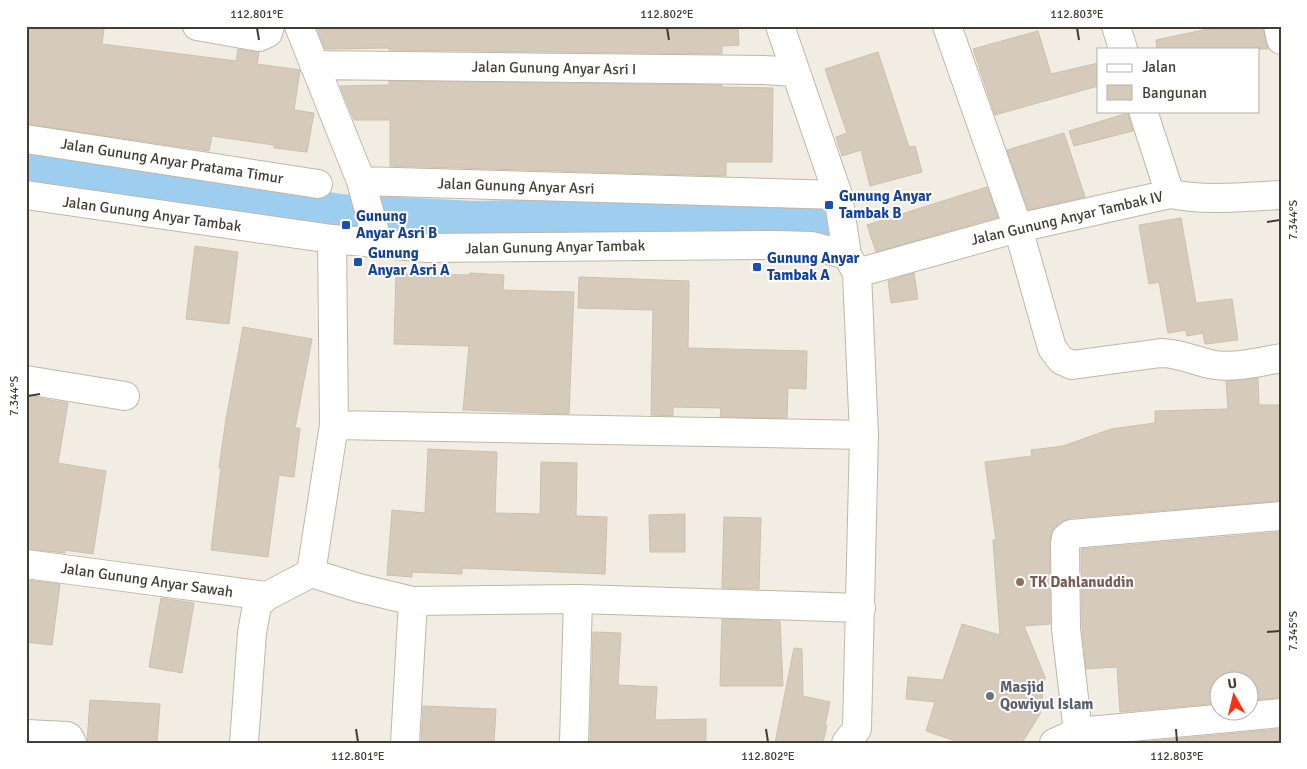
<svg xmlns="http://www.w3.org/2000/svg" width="1307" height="769" font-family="Signika,sans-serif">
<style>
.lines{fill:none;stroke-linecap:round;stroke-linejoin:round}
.river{stroke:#9eceef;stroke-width:44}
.building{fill:#d6cbbb;stroke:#cdc0ac}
.minor-casing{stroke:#bfb7a8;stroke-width:30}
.minor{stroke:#fff;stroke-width:28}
.ticks{fill:none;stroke:#433d33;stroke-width:2}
.transit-dot{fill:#1a4fb4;stroke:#fff;stroke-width:2}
.education-dot{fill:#8d6e63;stroke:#fff;stroke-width:2}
.worship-dot{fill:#6b7280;stroke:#fff;stroke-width:2}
.labels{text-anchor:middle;stroke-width:4;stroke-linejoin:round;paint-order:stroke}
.street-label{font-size:15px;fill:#433d33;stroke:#fff}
.transit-label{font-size:15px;font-weight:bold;fill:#164399;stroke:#fff;text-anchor:start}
.education-label{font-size:15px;font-weight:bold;fill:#785e54;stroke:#fff;text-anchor:start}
.worship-label{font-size:15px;font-weight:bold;fill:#5b616d;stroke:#fff;text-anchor:start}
.neatline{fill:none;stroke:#433d33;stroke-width:2}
.ticks-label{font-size:12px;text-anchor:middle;fill:#433d33}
</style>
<rect width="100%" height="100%" fill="#f1ede3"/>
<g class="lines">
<path class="river" d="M 26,167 L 340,216 L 474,223 L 830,215"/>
</g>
<path class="building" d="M 26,26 L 86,26 L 104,29 L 102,44 L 236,61 L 238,49 L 259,52 L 257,64 L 300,70 L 294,110 L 314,113 L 307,152 L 274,148 L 274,145 L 212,136 L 209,151 L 26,124 Z
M 316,26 L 738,26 L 739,45 L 722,46 L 722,54 L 389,50 L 389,48 L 325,49 Z
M 1222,26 L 1263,26 L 1266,43 L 1268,49 L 1157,49 L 1156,40 Z
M 1038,31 L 1051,74 L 1098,63 L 1098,86 L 995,115 L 973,49 Z
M 878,52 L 909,147 L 915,146 L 922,172 L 870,186 L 861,150 L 842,156 L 836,137 L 847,133 L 825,69 Z
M 389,81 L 722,85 L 722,87 L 773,88 L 772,162 L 726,162 L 726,176 L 390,166 L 390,120 L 354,120 L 340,86 L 389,85 Z
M 1128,113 L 1133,131 L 1074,146 L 1069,131 Z
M 1064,133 L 1085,197 L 1028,210 L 1007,150 Z
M 987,187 L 998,217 L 876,252 L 867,225 Z
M 1181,218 L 1196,303 L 1232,299 L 1238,340 L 1205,344 L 1203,333 L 1187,336 L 1186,330 L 1168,333 L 1159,282 L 1149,284 L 1139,225 Z
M 195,246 L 238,252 L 229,324 L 186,319 Z
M 470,273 L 504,275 L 503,290 L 574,292 L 569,414 L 463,410 L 469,346 L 394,344 L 396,274 L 470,275 Z
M 914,273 L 918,299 L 891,303 L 888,281 Z
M 579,277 L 689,281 L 688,348 L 807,351 L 806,389 L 788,388 L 787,418 L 720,417 L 721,408 L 673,407 L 673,416 L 651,415 L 653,310 L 578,308 Z
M 243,327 L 312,339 L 295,428 L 300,428 L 294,477 L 279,475 L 268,557 L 211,550 L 221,468 L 219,468 L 226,419 Z
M 1258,378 L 1259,405 L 1281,405 L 1281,501 L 1070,518 L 1061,522 L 1056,526 L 1051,535 L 1050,542 L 1050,624 L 1024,626 L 1045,677 L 1040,714 L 1022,743 L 961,743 L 926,731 L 935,702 L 906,699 L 908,677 L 943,680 L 962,624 L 1000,635 L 993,540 L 996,540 L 985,462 L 1032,456 L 1031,450 L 1063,446 L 1111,429 L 1155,423 L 1155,411 L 1228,409 L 1226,381 Z
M 26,396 L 68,403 L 58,463 L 106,471 L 93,554 L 65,550 L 65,553 L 26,549 Z
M 428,449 L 497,452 L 495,513 L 540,514 L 541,462 L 577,463 L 576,516 L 607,517 L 605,574 L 462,568 L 462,574 L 412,572 L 412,577 L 387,575 L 392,510 L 425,513 Z
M 685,514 L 685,552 L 650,552 L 649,515 Z
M 724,517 L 761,518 L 759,589 L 722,588 Z
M 1281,532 L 1281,698 L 1250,700 L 1250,682 L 1220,682 L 1220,703 L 1120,712 L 1117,667 L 1086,669 L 1082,628 L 1081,549 Z
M 26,580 L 60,584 L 52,645 L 26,642 Z
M 161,598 L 194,603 L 182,673 L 149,667 Z
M 722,619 L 780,621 L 783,686 L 720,686 Z
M 593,632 L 621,633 L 618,685 L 657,687 L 655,720 L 706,719 L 706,743 L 590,743 Z
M 794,648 L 802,649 L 803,696 L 830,702 L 825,725 L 827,725 L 823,743 L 775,743 Z
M 90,700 L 160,704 L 157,743 L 87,743 Z
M 423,706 L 496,709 L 494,743 L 421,743 Z
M 1281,729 L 1281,743 L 1131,743 Z"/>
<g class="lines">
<defs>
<path id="minor" d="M 197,26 L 259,37 L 268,33 L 270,26
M 299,26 L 361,181 L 838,195
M 780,26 L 838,195 L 847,255 L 857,273 L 864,435 L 857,729 L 846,743
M 947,26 L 1018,228 L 1052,348 L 1061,360 L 1072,365 L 1161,353 C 1181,353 1196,362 1215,365 C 1237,368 1259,362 1281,358
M 1116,26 L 1123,49
M 1278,26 L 1281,40
M 314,65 L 764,70 L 795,72
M 1143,111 L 1170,194
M 26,139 L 318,184
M 361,181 L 378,244
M 26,195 L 332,239 L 427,248 L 776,245 L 812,246 L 847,255
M 857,273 L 1018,228 L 1170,194 C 1207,201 1243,197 1281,195
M 26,380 L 125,396
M 334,425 L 864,435
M 26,564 L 267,596
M 311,573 L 359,588 L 413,601 L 578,599 L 861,608
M 1078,732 L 1066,629 L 1065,544 L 1066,538 L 1071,534 L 1281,516
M 26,734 L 67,736 L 69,737 L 72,743
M 244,743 L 252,633 L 257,605 L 267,596 L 311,573 L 334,425 L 332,239
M 405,743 L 413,601
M 574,743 L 578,599
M 1054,743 L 1078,732 L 1281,713"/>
</defs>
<use href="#minor" class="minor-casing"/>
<use href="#minor" class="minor"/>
</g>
<path class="ticks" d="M 257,28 L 259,40M 667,28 L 669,40M 1077,28 L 1079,40M 1267,222 L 1280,220M 28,396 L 40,394M 1267,632 L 1280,631M 356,729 L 358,742M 766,729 L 768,742M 1176,729 L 1177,742"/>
<g class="transit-dot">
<rect x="824" y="200" width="10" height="10" rx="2.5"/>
<rect x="341" y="220" width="10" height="10" rx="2.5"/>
<rect x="353" y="257" width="10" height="10" rx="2.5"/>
<rect x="752" y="262" width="10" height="10" rx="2.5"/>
</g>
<circle class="education-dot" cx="1020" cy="582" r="5"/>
<circle class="worship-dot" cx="990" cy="696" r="5"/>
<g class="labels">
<g class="street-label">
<text transform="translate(554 68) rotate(1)" y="5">Jalan Gunung Anyar Asri I</text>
<text transform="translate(172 161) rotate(9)" y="5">Jalan Gunung Anyar Pratama Timur</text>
<text transform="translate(516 186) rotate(2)" y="5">Jalan Gunung Anyar Asri</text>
<text transform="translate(152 214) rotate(8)" y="5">Jalan Gunung Anyar Tambak</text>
<text transform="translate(1067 218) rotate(-13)" y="5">Jalan Gunung Anyar Tambak IV</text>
<text transform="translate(555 247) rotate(-1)" y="5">Jalan Gunung Anyar Tambak</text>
<text transform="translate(147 580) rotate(8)" y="5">Jalan Gunung Anyar Sawah</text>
</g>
<g class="transit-label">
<text x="839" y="201">Gunung Anyar<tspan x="839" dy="17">Tambak B</tspan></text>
<text x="356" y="221">Gunung<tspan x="356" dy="17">Anyar Asri B</tspan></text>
<text x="368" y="258">Gunung<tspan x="368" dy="17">Anyar Asri A</tspan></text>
<text x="767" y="263">Gunung Anyar<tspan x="767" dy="17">Tambak A</tspan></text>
</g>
<g class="education-label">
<text x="1030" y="587">TK Dahlanuddin</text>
</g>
<g class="worship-label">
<text x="1000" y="692">Masjid<tspan x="1000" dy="17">Qowiyul Islam</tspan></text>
</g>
</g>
<rect width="1307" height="769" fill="none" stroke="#ffffff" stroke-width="55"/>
<rect x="1097" y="48" width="162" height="65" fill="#ffffff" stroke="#b4b1ad"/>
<rect x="1107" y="64" width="25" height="8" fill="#ffffff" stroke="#b4b1ad"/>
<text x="1142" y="72" font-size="15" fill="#433d33">Jalan</text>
<rect x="1107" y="85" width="25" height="15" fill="#d6cbbb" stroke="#b4b1ad"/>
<text x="1142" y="98" font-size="15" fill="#433d33">Bangunan</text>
<g transform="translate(1234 696) rotate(352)"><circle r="24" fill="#ffffff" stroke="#b4b1ad"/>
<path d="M0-4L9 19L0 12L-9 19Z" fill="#f93312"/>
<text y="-8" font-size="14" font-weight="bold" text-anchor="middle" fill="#433d33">U</text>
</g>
<rect x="28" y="28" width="1252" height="714" class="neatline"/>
<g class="ticks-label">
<text x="257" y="18">112.801°E</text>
<text x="667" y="18">112.802°E</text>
<text x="1077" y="18">112.803°E</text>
<text transform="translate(1293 220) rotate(-90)" y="4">7.344°S</text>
<text transform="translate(14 396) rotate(-90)" y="4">7.344°S</text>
<text transform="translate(1293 631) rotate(-90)" y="4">7.345°S</text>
<text x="358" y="760">112.801°E</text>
<text x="768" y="760">112.802°E</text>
<text x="1177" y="760">112.803°E</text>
</g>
</svg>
